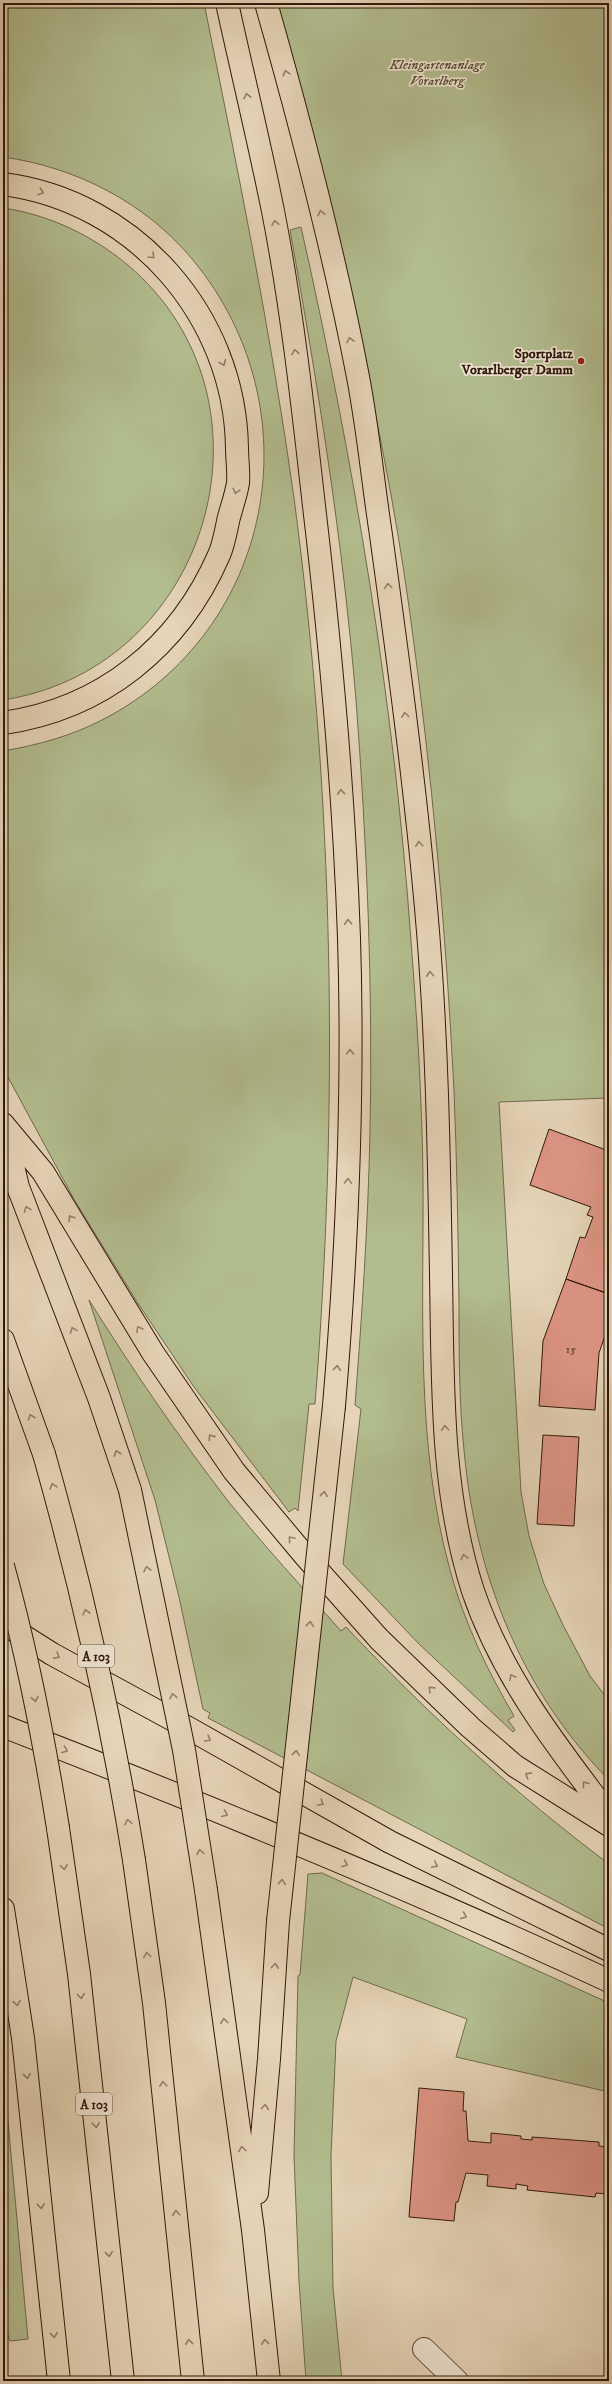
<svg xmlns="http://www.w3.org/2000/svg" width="612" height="2384" font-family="'IM FELL DW Pica',serif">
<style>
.green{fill:#b2bd8f;stroke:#706a4d}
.building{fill:#de9585;stroke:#2f180b}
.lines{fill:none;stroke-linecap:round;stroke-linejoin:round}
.minor-casing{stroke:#5c4736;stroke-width:24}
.motorway-casing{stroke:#2f180b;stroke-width:24}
.minor{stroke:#eee3d0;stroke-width:22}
.motorway{stroke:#e5d4b7;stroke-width:22}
.motorway-bridge-casing{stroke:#2f180b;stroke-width:24;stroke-linecap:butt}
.motorway-bridge{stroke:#e5d4b7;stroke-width:22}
.oneway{stroke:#937f6a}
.poi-dot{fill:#8f2418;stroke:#eee3d0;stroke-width:1.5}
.labels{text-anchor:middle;stroke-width:3.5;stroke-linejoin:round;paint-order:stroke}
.number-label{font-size:12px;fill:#5b372a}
.shield{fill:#eee3d0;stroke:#685546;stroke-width:1}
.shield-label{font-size:13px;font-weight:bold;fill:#2f180b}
.park-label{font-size:14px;font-style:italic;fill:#564a33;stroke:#eee3d0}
.poi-label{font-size:14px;font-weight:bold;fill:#2f180b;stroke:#eee3d0;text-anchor:end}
</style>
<rect width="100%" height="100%" fill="#e5d4b7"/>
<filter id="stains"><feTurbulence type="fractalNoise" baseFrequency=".005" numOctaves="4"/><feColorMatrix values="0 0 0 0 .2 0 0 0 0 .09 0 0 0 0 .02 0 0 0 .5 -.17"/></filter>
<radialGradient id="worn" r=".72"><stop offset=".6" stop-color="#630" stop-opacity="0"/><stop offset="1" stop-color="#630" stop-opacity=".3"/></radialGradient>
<path class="green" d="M 3,3 L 204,3 C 237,167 271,332 294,498 C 334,799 339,1102 315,1404 L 309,1404 L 298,1511 L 295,1508 L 289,1512 L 194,1387 L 139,1305 L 75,1201 L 3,1068 L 3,751 C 38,745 71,736 102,720 C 275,631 316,409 193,260 C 146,203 76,167 3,157 Z
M 276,3 L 609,3 L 609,1098 L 499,1102 L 521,1492 L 529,1536 L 544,1584 L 563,1625 L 590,1676 L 609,1701 L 609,1780 C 521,1691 475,1574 464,1450 C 459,1401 459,1352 459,1303 C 458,1232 457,1162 454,1091 C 446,931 432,773 410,614 C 382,407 327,205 276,3 Z
M 3,208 C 45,214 85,232 119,258 C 290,390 215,667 3,700 Z
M 301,227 C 354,462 394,701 411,941 C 417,1019 422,1098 423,1177 C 424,1307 415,1443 450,1570 C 464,1622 487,1670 514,1716 L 508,1720 L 515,1730 L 513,1732 L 419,1644 L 343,1564 L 361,1409 L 355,1405 C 362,1315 368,1224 370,1133 C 373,989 367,844 356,700 C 343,542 318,386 290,230 Z
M 89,1300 C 132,1369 178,1436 228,1501 C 264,1546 303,1588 341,1631 L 346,1627 C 427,1713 514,1793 609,1864 L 609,1929 L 208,1718 L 210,1713 L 203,1709 L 179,1597 L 155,1500 Z
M 322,1873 L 609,2003 L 609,2092 L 456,2057 L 467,2019 L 353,1977 L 336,2041 L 331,2156 L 333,2288 L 342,2381 L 306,2381 L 299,2281 L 294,2156 L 298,1976 L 300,1975 L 308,1874 Z
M 3,2067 L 28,2339 L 10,2341 L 3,2320 Z"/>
<path class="building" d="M 549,1129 L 609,1151 L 609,1294 L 566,1279 L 580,1237 L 585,1238 L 593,1217 L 587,1215 L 591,1207 L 530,1185 Z
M 566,1279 L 609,1294 L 609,1324 L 599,1353 L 595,1410 L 539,1406 L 543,1341 Z
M 543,1435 L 579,1437 L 574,1526 L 537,1524 Z
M 419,2088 L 464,2092 L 463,2111 L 466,2111 L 468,2141 L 491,2143 L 491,2133 L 521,2136 L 521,2139 L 532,2140 L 532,2137 L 599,2142 L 599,2146 L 609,2147 L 609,2198 L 605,2198 L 606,2194 L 596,2193 L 595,2197 L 527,2190 L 528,2186 L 516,2184 L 516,2189 L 487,2186 L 488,2175 L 466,2173 L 458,2202 L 456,2202 L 454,2221 L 409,2217 Z"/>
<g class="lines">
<defs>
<path id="minor" d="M 424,2349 L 457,2381"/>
<path id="motorway" d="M 227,3 C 242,72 259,141 273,211 C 292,308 303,408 314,506 C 331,650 344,794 349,938 C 354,1094 347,1251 334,1406
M 266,3 C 301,126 334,251 358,377 C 368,429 373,483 381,535 C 398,659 415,784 426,908 C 437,1030 439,1153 441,1275 C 443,1380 440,1489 473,1591 C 502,1676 555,1744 609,1815
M 3,184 C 135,201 235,316 237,448 C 237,459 239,472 238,483 C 236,495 232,506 229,517 C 226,530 224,544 219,555 C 179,647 102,709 3,723
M 3,1124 L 43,1172 L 153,1353 L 234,1471 L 306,1557 L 379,1639 L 470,1727 L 515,1766 L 609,1825
M 4,1128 L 18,1187 L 99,1398 L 130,1490
M 3,1340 L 44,1454
M 3,1623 L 52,1654 L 190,1729 L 390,1842 L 609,1950
M 3,1726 C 207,1805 410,1888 609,1981
M 58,1828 L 79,1974 L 123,2381
M 134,1860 L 154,2003 L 193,2381
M 206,1890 L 253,2230 L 269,2381
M 3,1909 L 23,2038 L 59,2381
M 257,2193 L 269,2059 L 278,1921"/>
</defs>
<use href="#minor" class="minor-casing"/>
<use href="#motorway" class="motorway-casing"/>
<use href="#minor" class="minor"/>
<use href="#motorway" class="motorway"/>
<defs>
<path id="motorway-bridge" d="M 44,1454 C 82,1588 112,1723 134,1860
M 130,1490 L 184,1750 L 206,1890
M 3,1566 C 27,1652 44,1740 58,1828
M 278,1921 L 334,1406"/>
</defs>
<use href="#motorway-bridge" class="motorway-bridge-casing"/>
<use href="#motorway-bridge" class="motorway-bridge"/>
</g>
<defs><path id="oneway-chevron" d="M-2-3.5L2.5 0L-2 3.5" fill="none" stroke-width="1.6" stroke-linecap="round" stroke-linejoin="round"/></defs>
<g class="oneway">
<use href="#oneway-chevron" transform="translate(286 73) rotate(-106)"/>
<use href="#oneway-chevron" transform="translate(247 96) rotate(-102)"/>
<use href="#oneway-chevron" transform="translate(41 192) rotate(19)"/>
<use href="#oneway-chevron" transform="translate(321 213) rotate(-103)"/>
<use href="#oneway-chevron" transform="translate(275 223) rotate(-99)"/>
<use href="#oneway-chevron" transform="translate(152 256) rotate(45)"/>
<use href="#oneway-chevron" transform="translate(350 340) rotate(-103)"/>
<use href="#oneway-chevron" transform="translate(295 352) rotate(-99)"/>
<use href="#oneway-chevron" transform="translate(223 363) rotate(67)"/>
<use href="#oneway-chevron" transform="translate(236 491) rotate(104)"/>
<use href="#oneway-chevron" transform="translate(388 586) rotate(-98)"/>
<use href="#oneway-chevron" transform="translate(405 715) rotate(-97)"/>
<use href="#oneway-chevron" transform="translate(341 792) rotate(-94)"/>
<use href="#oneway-chevron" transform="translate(419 844) rotate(-96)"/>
<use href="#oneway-chevron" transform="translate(348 922) rotate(-93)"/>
<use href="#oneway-chevron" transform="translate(430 974) rotate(-94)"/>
<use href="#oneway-chevron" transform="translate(350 1052) rotate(-90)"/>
<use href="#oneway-chevron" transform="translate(348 1181) rotate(-88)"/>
<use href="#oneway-chevron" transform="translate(27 1209) rotate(-111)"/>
<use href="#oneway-chevron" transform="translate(71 1218) rotate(-122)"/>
<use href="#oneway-chevron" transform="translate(139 1329) rotate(-120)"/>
<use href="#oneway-chevron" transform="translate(73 1330) rotate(-111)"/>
<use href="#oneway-chevron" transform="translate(337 1368) rotate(-85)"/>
<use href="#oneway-chevron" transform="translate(31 1417) rotate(-109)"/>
<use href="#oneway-chevron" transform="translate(445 1428) rotate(-94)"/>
<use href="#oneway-chevron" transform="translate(211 1437) rotate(-125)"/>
<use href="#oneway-chevron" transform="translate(117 1453) rotate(-109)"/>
<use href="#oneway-chevron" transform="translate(53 1486) rotate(-106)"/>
<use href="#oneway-chevron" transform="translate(324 1494) rotate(-84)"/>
<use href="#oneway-chevron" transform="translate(291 1539) rotate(-130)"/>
<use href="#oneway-chevron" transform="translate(464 1557) rotate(-103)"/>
<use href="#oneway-chevron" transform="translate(147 1569) rotate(-102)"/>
<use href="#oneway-chevron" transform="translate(86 1612) rotate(-103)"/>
<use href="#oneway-chevron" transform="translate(310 1624) rotate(-84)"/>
<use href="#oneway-chevron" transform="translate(57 1656) rotate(29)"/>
<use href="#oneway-chevron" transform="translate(512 1677) rotate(-118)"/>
<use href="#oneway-chevron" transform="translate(431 1689) rotate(-136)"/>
<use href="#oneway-chevron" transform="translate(173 1696) rotate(-101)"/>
<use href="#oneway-chevron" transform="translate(35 1699) rotate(79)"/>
<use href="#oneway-chevron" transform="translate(208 1739) rotate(30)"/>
<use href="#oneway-chevron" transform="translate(65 1750) rotate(21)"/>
<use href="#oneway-chevron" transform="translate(296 1753) rotate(-84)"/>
<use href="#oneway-chevron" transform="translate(528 1775) rotate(-147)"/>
<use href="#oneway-chevron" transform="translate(585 1784) rotate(-127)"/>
<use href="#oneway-chevron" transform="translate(321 1803) rotate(30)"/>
<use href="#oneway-chevron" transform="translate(225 1814) rotate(22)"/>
<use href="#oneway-chevron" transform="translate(128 1822) rotate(-99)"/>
<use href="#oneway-chevron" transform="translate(200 1852) rotate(-99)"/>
<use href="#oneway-chevron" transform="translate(345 1864) rotate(23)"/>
<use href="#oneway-chevron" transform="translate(435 1865) rotate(27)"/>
<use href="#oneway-chevron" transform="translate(64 1867) rotate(82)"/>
<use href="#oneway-chevron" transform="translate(282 1882) rotate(-84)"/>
<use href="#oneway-chevron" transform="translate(464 1916) rotate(23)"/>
<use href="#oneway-chevron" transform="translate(147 1955) rotate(-98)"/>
<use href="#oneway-chevron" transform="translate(275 1966) rotate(-86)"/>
<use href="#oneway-chevron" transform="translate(81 1996) rotate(83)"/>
<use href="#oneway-chevron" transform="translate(17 2003) rotate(81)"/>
<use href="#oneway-chevron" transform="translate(224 2021) rotate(-98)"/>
<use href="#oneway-chevron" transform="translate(27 2076) rotate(84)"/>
<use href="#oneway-chevron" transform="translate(163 2084) rotate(-96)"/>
<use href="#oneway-chevron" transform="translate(265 2107) rotate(-85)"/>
<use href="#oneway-chevron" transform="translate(96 2125) rotate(84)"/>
<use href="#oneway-chevron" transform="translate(242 2149) rotate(-98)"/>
<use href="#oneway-chevron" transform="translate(41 2206) rotate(84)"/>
<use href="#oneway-chevron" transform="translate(176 2213) rotate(-95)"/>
<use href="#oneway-chevron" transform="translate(109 2254) rotate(84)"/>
<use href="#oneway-chevron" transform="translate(54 2335) rotate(84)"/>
<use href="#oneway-chevron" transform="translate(189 2342) rotate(-96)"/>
<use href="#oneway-chevron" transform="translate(265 2342) rotate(-96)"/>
</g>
<circle class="poi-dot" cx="581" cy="361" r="4"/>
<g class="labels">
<g class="number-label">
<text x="571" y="1353">15</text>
</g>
<g class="shield">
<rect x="78" y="1645" width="36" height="22" rx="3"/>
<rect x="76" y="2093" width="36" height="22" rx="3"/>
</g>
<g class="shield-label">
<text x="96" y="1661">A 103</text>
<text x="94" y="2109">A 103</text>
</g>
<g class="park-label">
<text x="437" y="69">Kleingartenanlage<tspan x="437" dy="16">Vorarlberg</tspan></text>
</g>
<g class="poi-label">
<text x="573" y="358">Sportplatz<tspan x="573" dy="16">Vorarlberger Damm</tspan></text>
</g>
</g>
<rect width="612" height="2384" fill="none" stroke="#e5d4b7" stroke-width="16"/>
<rect x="4" y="4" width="604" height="2376" fill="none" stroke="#2f180b" stroke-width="2"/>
<rect x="8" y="8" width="596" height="2368" fill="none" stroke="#2f180b"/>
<rect width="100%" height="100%" filter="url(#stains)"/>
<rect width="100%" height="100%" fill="url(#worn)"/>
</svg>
